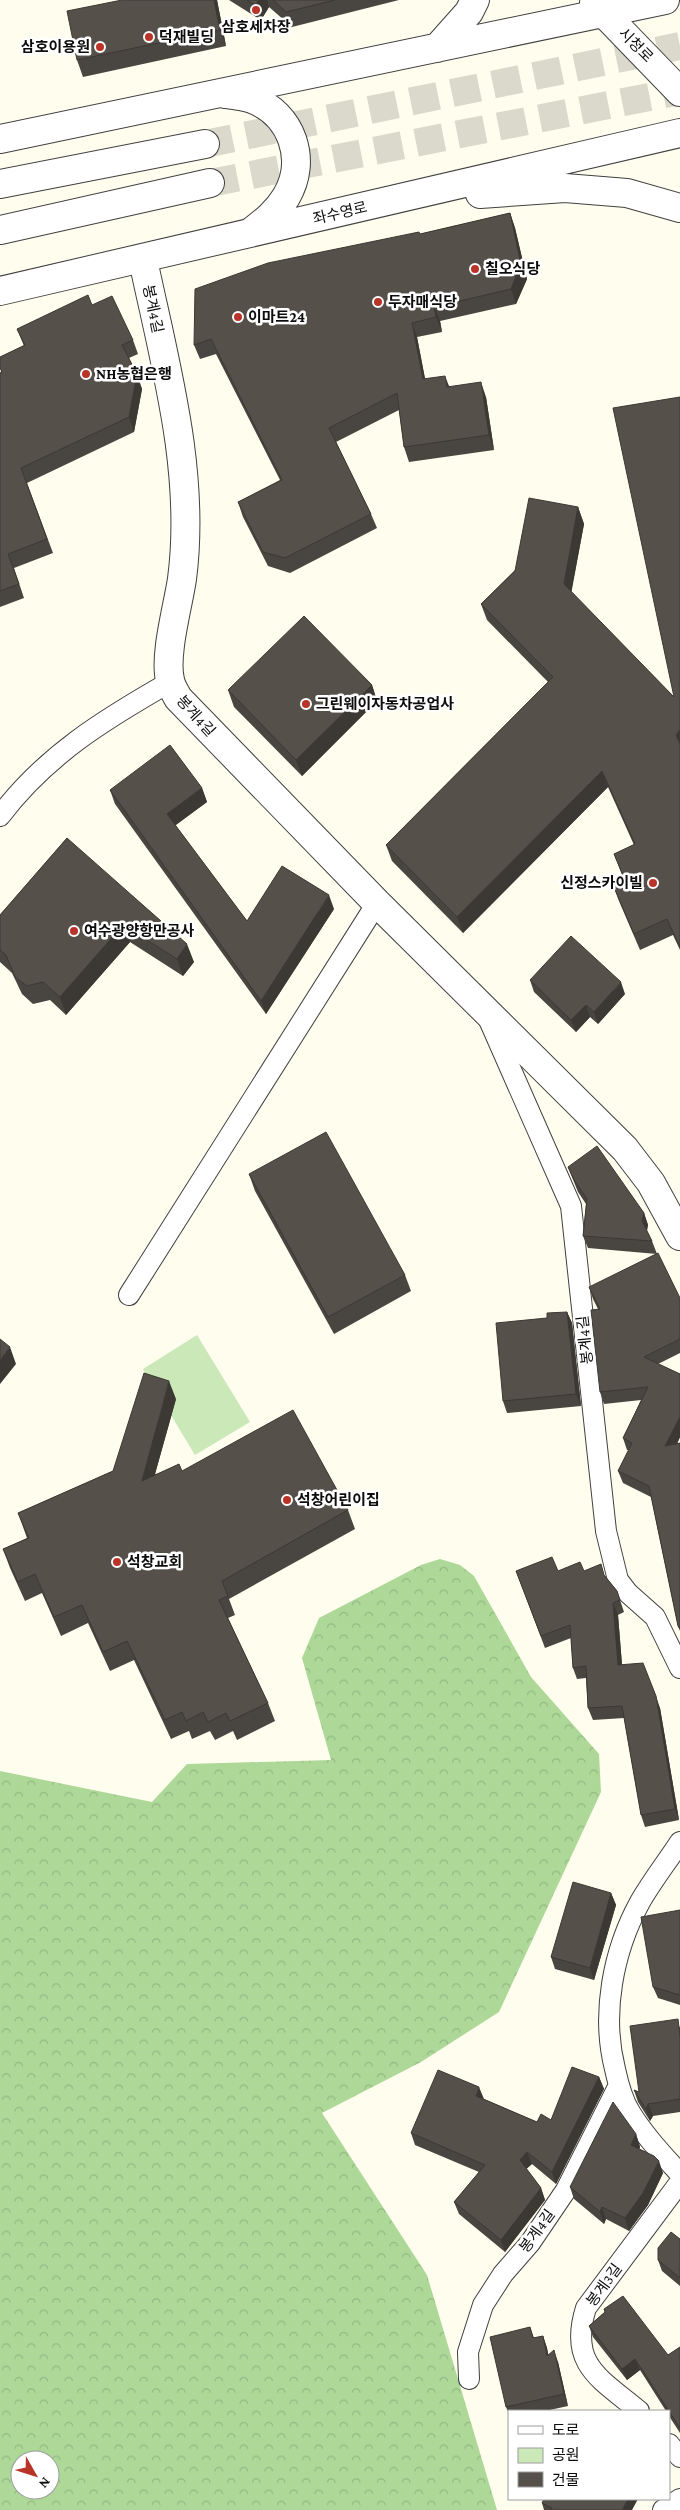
<svg xmlns="http://www.w3.org/2000/svg" width="680" height="2510" font-family="'Crimson Pro','Noto Sans KR',serif">
<style>
.forest{fill:url(#forest-crowns);fill-rule:evenodd}
.park{fill:#cbe8b8}
.lines{fill:none;stroke-linecap:round;stroke-linejoin:round}
.tertiary-tunnel{stroke:#dbd9cb;stroke-width:28;stroke-dasharray:28 14;stroke-linecap:butt}
.service-casing{stroke:#404040;stroke-width:22}
.minor-casing{stroke:#404040;stroke-width:30}
.tertiary-casing{stroke:#404040;stroke-width:30}
.service{stroke:#fff;stroke-width:20}
.minor{stroke:#fff;stroke-width:28}
.tertiary{stroke:#fff;stroke-width:28}
.wall{fill:#494540}
.shaded-wall{fill:#3c3834}
.building{fill:#55504a;stroke:#3c3834}
.poi-dot{fill:#b93328;stroke:#fff;stroke-width:2}
.labels{text-anchor:middle;stroke-width:5;stroke-linejoin:round;paint-order:stroke}
.poi-label{font-size:15px;font-weight:bold;fill:#0d0d0d;stroke:#fff;text-anchor:start}
.street-label{font-size:15px;fill:#0d0d0d;stroke:#fff}
</style>
<defs>
<pattern id="forest-crowns" width="20" height="18" patternUnits="userSpaceOnUse" patternTransform="scale(1.25)"><rect width="20" height="18" fill="#add898"/><path d="M2 6a3 3 0 1 1 6 0M12 15a3 3 0 1 1 6 0" fill="none" stroke="#94b882"/></pattern>
</defs>
<rect width="100%" height="100%" fill="#fffded"/>
<path class="forest" d="M 440,1559 L 460,1565 L 474,1576 L 531,1677 L 599,1754 L 601,1792 L 499,2012 L 421,2062 L 322,2113 L 427,2275 L 497,2510 L 0,2510 L 0,1771 L 152,1802 L 187,1764 L 331,1760 L 302,1658 L 319,1618 L 421,1565 ZM 20,2460 L 50,2460 L 50,2490 L 20,2490 Z"/>
<path class="park" d="M 197,1335 L 250,1422 L 195,1455 L 143,1369 Z"/>
<g class="lines">
<path class="tertiary-tunnel" d="M 205,144 L 680,46
M 210,183 L 680,91"/>
<defs>
<path id="service" d="M 0,816 C 46,755 105,719 170,682
M 489,1020 L 571,1206 L 606,1531 L 618,1580 L 628,1593 L 655,1617 L 680,1668
M 129,1295 L 377,903
M 680,1842 C 667,1862 652,1881 640,1902 C 613,1951 601,2014 615,2069 C 618,2083 622,2099 630,2112 C 644,2135 662,2154 680,2174
M 469,2379 L 468,2352 L 483,2305 L 503,2274 L 530,2243 L 566,2190 L 619,2085
M 639,2411 C 601,2379 568,2365 586,2308 L 680,2182
M 669,2444 L 680,2457
M 663,2510 L 680,2499"/>
<path id="minor" d="M 143,260 C 165,364 196,472 182,579 C 178,606 164,655 170,680 C 171,686 175,692 178,698 L 377,903 L 625,1149 L 651,1183 L 680,1236"/>
<path id="tertiary" d="M 594,3 L 680,92
M 437,48 L 469,12 L 475,0
M 225,94 C 234,95 244,96 252,99 C 292,114 308,160 286,197 C 277,212 264,222 251,232
M 0,139 L 665,0
M 0,184 L 205,144
M 480,194 L 565,188 L 627,193 L 680,208
M 0,230 L 210,183
M 0,291 L 680,133"/>
</defs>
<use href="#service" class="service-casing"/>
<use href="#minor" class="minor-casing"/>
<use href="#tertiary" class="tertiary-casing"/>
<use href="#service" class="service"/>
<use href="#minor" class="minor"/>
<use href="#tertiary" class="tertiary"/>
</g>
<path class="wall" d="M 217,0 L 226,46 L 83,77 L 77,60 Z
M 229,0 L 399,0 L 292,27 L 269,7 L 261,20 Z
M 510,213 L 515,228 L 527,279 L 516,304 L 440,321 L 442,332 L 417,337 L 425,379 L 486,397 L 494,450 L 409,462 L 404,447 L 399,410 L 336,442 L 371,514 L 377,528 L 290,573 L 268,566 L 243,517 L 238,502 L 280,480 L 216,354 L 200,359 L 194,345 L 420,234 Z
M 92,305 L 133,340 L 138,354 L 129,358 L 142,389 L 134,432 L 27,483 L 53,553 L 14,568 L 24,598 L 0,607 L 0,373 L 1,372 L 0,357 L 24,346 L 17,329 Z
M 680,397 L 680,950 L 673,935 L 640,950 L 619,901 L 613,885 L 624,880 L 614,854 L 634,845 L 608,787 L 463,933 L 392,861 L 386,845 L 548,682 L 487,620 L 481,604 L 578,507 L 584,524 L 571,592 L 674,697 Z
M 372,685 L 377,701 L 302,776 L 234,707 L 228,690 Z
M 202,788 L 207,802 L 175,825 L 247,921 L 334,909 L 266,1014 L 115,804 L 110,790 Z
M 67,838 L 194,962 L 183,976 L 130,942 L 66,1015 L 50,1000 L 33,1004 L 22,994 L 12,973 L 0,962 L 0,915 Z
M 530,980 L 625,994 L 598,1024 L 590,1017 L 576,1032 L 534,992 Z
M 568,1167 L 644,1213 L 648,1225 L 647,1231 L 652,1241 L 657,1254 L 588,1248 L 583,1236 L 586,1204 L 578,1192 Z
M 249,1174 L 405,1275 L 411,1291 L 334,1334 L 255,1191 Z
M 589,1287 L 680,1298 L 680,1353 L 658,1364 L 680,1374 L 680,1437 L 677,1444 L 680,1443 L 680,1631 L 678,1626 L 651,1497 L 623,1483 L 618,1471 L 629,1450 L 627,1450 L 623,1438 L 641,1400 L 604,1404 L 600,1392 L 598,1309 L 593,1299 Z
M 567,1312 L 572,1323 L 581,1406 L 507,1413 L 503,1401 L 547,1318 Z
M 176,1399 L 155,1474 L 182,1471 L 348,1510 L 355,1529 L 229,1599 L 235,1615 L 228,1618 L 268,1703 L 275,1721 L 237,1740 L 233,1731 L 215,1740 L 210,1731 L 192,1739 L 189,1731 L 171,1739 L 134,1660 L 110,1671 L 88,1623 L 61,1636 L 42,1593 L 25,1601 L 10,1568 L 3,1549 L 27,1538 L 18,1513 L 113,1471 Z
M 516,1571 L 584,1571 L 605,1576 L 617,1591 L 624,1612 L 618,1615 L 622,1665 L 660,1708 L 679,1820 L 645,1827 L 641,1815 L 624,1718 L 593,1720 L 588,1708 L 586,1678 L 577,1679 L 573,1668 L 571,1638 L 545,1648 Z
M 611,1893 L 616,1905 L 594,1980 L 555,1969 L 551,1957 Z
M 680,1910 L 680,2005 L 658,1998 L 653,1987 Z
M 680,2026 L 680,2112 L 653,2116 L 650,2121 L 638,2102 L 634,2090 L 639,2092 Z
M 599,2077 L 604,2089 L 556,2184 L 532,2164 L 526,2169 L 541,2188 L 545,2200 L 505,2252 L 459,2214 L 454,2202 L 479,2172 L 415,2145 L 411,2133 L 484,2099 L 537,2122 L 551,2120 Z
M 636,2134 L 640,2147 L 639,2149 L 663,2173 L 648,2205 L 629,2231 L 606,2219 L 604,2224 L 574,2199 L 570,2187 Z
M 680,2239 L 680,2286 L 662,2271 L 658,2260 Z
M 604,2309 L 668,2355 L 680,2347 L 680,2433 L 669,2416 L 669,2411 L 666,2411 L 640,2370 L 627,2380 L 593,2337 L 589,2326 L 605,2312 Z
M 530,2327 L 534,2338 L 543,2336 L 547,2348 L 548,2355 L 558,2362 L 568,2406 L 545,2411 L 509,2411 L 509,2414 L 506,2407 Z
M 542,2503 L 632,2510 L 544,2510 Z"/>
<path class="shaded-wall" d="M 214,0 L 217,0 L 226,46 L 220,30 Z
M 259,0 L 267,0 L 269,7 L 261,20 L 255,5 Z
M 510,213 L 515,228 L 527,279 L 516,304 L 511,289 Z
M 434,307 L 440,321 L 442,332 L 436,317 Z
M 412,323 L 417,337 L 428,394 L 423,379 Z
M 137,374 L 142,389 L 134,432 L 129,417 Z
M 445,376 L 451,391 L 447,387 Z
M 481,382 L 486,397 L 494,450 L 489,435 Z
M 578,507 L 584,524 L 570,600 L 564,584 Z
M 372,685 L 377,701 L 302,776 L 296,760 Z
M 680,730 L 680,746 L 676,735 Z
M 602,771 L 608,787 L 463,933 L 457,917 Z
M 202,788 L 207,802 L 172,828 L 167,814 Z
M 329,895 L 334,909 L 266,1014 L 261,1001 Z
M 123,925 L 130,942 L 66,1015 L 60,997 Z
M 187,944 L 194,962 L 183,976 L 177,959 Z
M 621,982 L 625,994 L 598,1024 L 594,1012 Z
M 586,1005 L 590,1017 L 576,1032 L 571,1020 Z
M 644,1213 L 648,1225 L 646,1233 L 642,1221 Z
M 567,1312 L 572,1323 L 581,1406 L 576,1394 Z
M 10,1347 L 16,1364 L 0,1384 L 0,1360 Z
M 169,1381 L 176,1399 L 148,1499 L 142,1481 Z
M 680,1417 L 680,1437 L 670,1458 L 665,1446 Z
M 613,1603 L 618,1615 L 623,1677 L 618,1665 Z
M 656,1696 L 660,1708 L 679,1820 L 675,1809 Z
M 611,1893 L 616,1905 L 594,1980 L 590,1968 Z
M 599,2077 L 604,2089 L 556,2184 L 552,2172 Z
M 479,2087 L 484,2099 L 480,2108 L 476,2096 Z
M 648,2104 L 653,2116 L 650,2121 L 646,2109 Z
M 636,2134 L 640,2147 L 636,2157 L 631,2145 Z
M 527,2152 L 532,2164 L 524,2171 L 520,2160 Z
M 659,2161 L 663,2173 L 648,2205 L 629,2231 L 625,2218 Z
M 541,2188 L 545,2200 L 505,2252 L 501,2240 Z
M 602,2207 L 606,2219 L 604,2224 L 600,2212 Z
M 543,2336 L 547,2348 L 551,2368 L 547,2356 Z
M 554,2350 L 558,2362 L 568,2406 L 564,2394 Z
M 635,2359 L 640,2370 L 627,2380 L 622,2369 Z
M 628,2499 L 638,2499 L 632,2510 L 622,2510 Z"/>
<path class="building" d="M 122,0 L 214,0 L 220,30 L 77,60 L 67,11 Z
M 247,0 L 259,0 L 255,5 Z
M 273,0 L 335,0 L 286,12 Z
M 510,213 L 521,264 L 511,289 L 434,307 L 436,317 L 412,323 L 423,379 L 445,376 L 447,387 L 481,382 L 489,435 L 404,447 L 397,393 L 329,428 L 371,514 L 285,558 L 263,552 L 238,502 L 282,480 L 211,339 L 194,345 L 195,289 L 268,263 L 419,232 L 420,234 Z
M 88,295 L 92,305 L 112,296 L 133,340 L 122,345 L 137,374 L 129,417 L 21,468 L 47,539 L 8,554 L 19,584 L 0,591 L 0,373 L 2,372 L 0,368 L 0,357 L 25,345 L 17,329 Z
M 680,397 L 680,730 L 676,735 L 680,744 L 680,947 L 667,919 L 634,934 L 613,885 L 625,880 L 614,854 L 635,844 L 602,771 L 457,917 L 386,845 L 553,677 L 481,604 L 515,571 L 529,498 L 578,507 L 564,584 L 674,697 L 613,408 Z
M 304,616 L 372,685 L 296,760 L 228,690 Z
M 170,745 L 202,788 L 167,814 L 247,921 L 282,866 L 329,895 L 261,1001 L 110,790 Z
M 67,838 L 187,944 L 177,959 L 123,925 L 60,997 L 43,982 L 27,986 L 15,977 L 6,955 L 0,950 L 0,915 Z
M 571,936 L 621,982 L 594,1012 L 586,1005 L 571,1020 L 530,980 Z
M 326,1132 L 405,1275 L 328,1317 L 249,1174 Z
M 597,1146 L 644,1213 L 642,1221 L 652,1241 L 583,1236 L 587,1199 L 574,1180 L 568,1167 Z
M 658,1253 L 680,1298 L 680,1339 L 644,1357 L 680,1374 L 680,1417 L 665,1446 L 680,1443 L 680,1629 L 678,1626 L 649,1486 L 618,1471 L 632,1443 L 623,1438 L 648,1387 L 600,1392 L 591,1310 L 600,1309 L 589,1287 Z
M 567,1312 L 576,1394 L 503,1401 L 496,1323 L 547,1318 L 547,1313 Z
M 0,1339 L 10,1347 L 0,1360 Z
M 144,1373 L 169,1381 L 142,1481 L 179,1464 L 182,1471 L 293,1410 L 348,1510 L 222,1581 L 228,1596 L 219,1600 L 268,1703 L 230,1721 L 226,1713 L 208,1722 L 203,1712 L 186,1721 L 182,1712 L 165,1720 L 127,1641 L 103,1652 L 82,1605 L 54,1617 L 35,1574 L 18,1582 L 3,1549 L 29,1538 L 18,1513 L 113,1471 Z
M 552,1557 L 558,1571 L 580,1562 L 584,1571 L 601,1564 L 604,1575 L 617,1591 L 620,1600 L 613,1603 L 618,1665 L 643,1663 L 656,1696 L 675,1809 L 641,1815 L 622,1706 L 588,1708 L 586,1666 L 573,1668 L 570,1625 L 541,1636 L 516,1571 Z
M 573,1882 L 611,1893 L 590,1968 L 551,1957 Z
M 680,1910 L 680,1995 L 653,1987 L 641,1917 Z
M 678,2019 L 680,2036 L 680,2099 L 648,2104 L 646,2109 L 634,2090 L 639,2092 L 630,2026 Z
M 572,2067 L 599,2077 L 552,2172 L 527,2152 L 520,2160 L 541,2188 L 501,2240 L 454,2202 L 485,2165 L 411,2133 L 438,2070 L 479,2087 L 476,2096 L 537,2122 L 541,2114 L 551,2120 Z
M 613,2102 L 636,2134 L 631,2145 L 654,2156 L 659,2161 L 643,2193 L 625,2218 L 602,2207 L 600,2212 L 570,2187 Z
M 671,2232 L 680,2239 L 680,2278 L 658,2260 L 658,2248 Z
M 623,2296 L 668,2355 L 680,2347 L 680,2428 L 635,2359 L 622,2369 L 589,2326 L 605,2312 L 604,2309 Z
M 530,2327 L 533,2338 L 543,2336 L 547,2356 L 554,2350 L 564,2394 L 506,2407 L 490,2337 Z
M 544,2499 L 628,2499 L 622,2510 L 551,2510 L 552,2508 L 542,2503 Z"/>
<g class="poi-dot">
<circle cx="256" cy="10" r="5"/>
<circle cx="149" cy="37" r="5"/>
<circle cx="100" cy="47" r="5"/>
<circle cx="475" cy="269" r="5"/>
<circle cx="378" cy="302" r="5"/>
<circle cx="238" cy="317" r="5"/>
<circle cx="86" cy="374" r="5"/>
<circle cx="306" cy="704" r="5"/>
<circle cx="653" cy="883" r="5"/>
<circle cx="74" cy="931" r="5"/>
<circle cx="287" cy="1500" r="5"/>
<circle cx="117" cy="1562" r="5"/>
</g>
<g class="labels">
<g class="poi-label">
<text x="256" y="32" text-anchor="middle">삼호세차장</text>
<text x="159" y="42">덕재빌딩</text>
<text x="90" y="52" text-anchor="end">삼호이용원</text>
<text x="485" y="274">칠오식당</text>
<text x="388" y="307">두자매식당</text>
<text x="248" y="322">이마트24</text>
<text x="96" y="379">NH농협은행</text>
<text x="316" y="709">그린웨이자동차공업사</text>
<text x="643" y="888" text-anchor="end">신정스카이빌</text>
<text x="84" y="936">여수광양항만공사</text>
<text x="297" y="1505">석창어린이집</text>
<text x="127" y="1567">석창교회</text>
</g>
<g class="street-label">
<text transform="translate(636 45) rotate(45)" y="5">시청로</text>
<text transform="translate(340 213) rotate(-13)" y="5">좌수영로</text>
<text transform="translate(153 309) rotate(78)" y="5">봉계4길</text>
<text transform="translate(196 716) rotate(48)" y="5">봉계4길</text>
<text transform="translate(585 1340) rotate(-96)" y="5">봉계4길</text>
<text transform="translate(537 2231) rotate(-54)" y="5">봉계4길</text>
<text transform="translate(604 2285) rotate(-54)" y="5">봉계3길</text>
</g>
</g>
<rect x="508" y="2410" width="162" height="90" fill="#ffffff" stroke="#9e9e9e"/>
<rect x="518" y="2426" width="25" height="8" fill="#ffffff" stroke="#9e9e9e"/>
<text x="552" y="2435" font-size="15" fill="#0d0d0d">도로</text>
<rect x="518" y="2448" width="25" height="15" fill="#cbe8b8" stroke="#9e9e9e"/>
<text x="552" y="2460" font-size="15" fill="#0d0d0d">공원</text>
<rect x="518" y="2472" width="25" height="15" fill="#55504a" stroke="#9e9e9e"/>
<text x="552" y="2485" font-size="15" fill="#0d0d0d">건물</text>
<g transform="translate(35 2475) rotate(129)"><circle r="24" fill="#ffffff" stroke="#9e9e9e"/>
<path d="M0-4L9 19L0 12L-9 19Z" fill="#b93328"/>
<text y="-8" font-size="14" font-weight="bold" text-anchor="middle" fill="#0d0d0d">N</text>
</g>
</svg>
